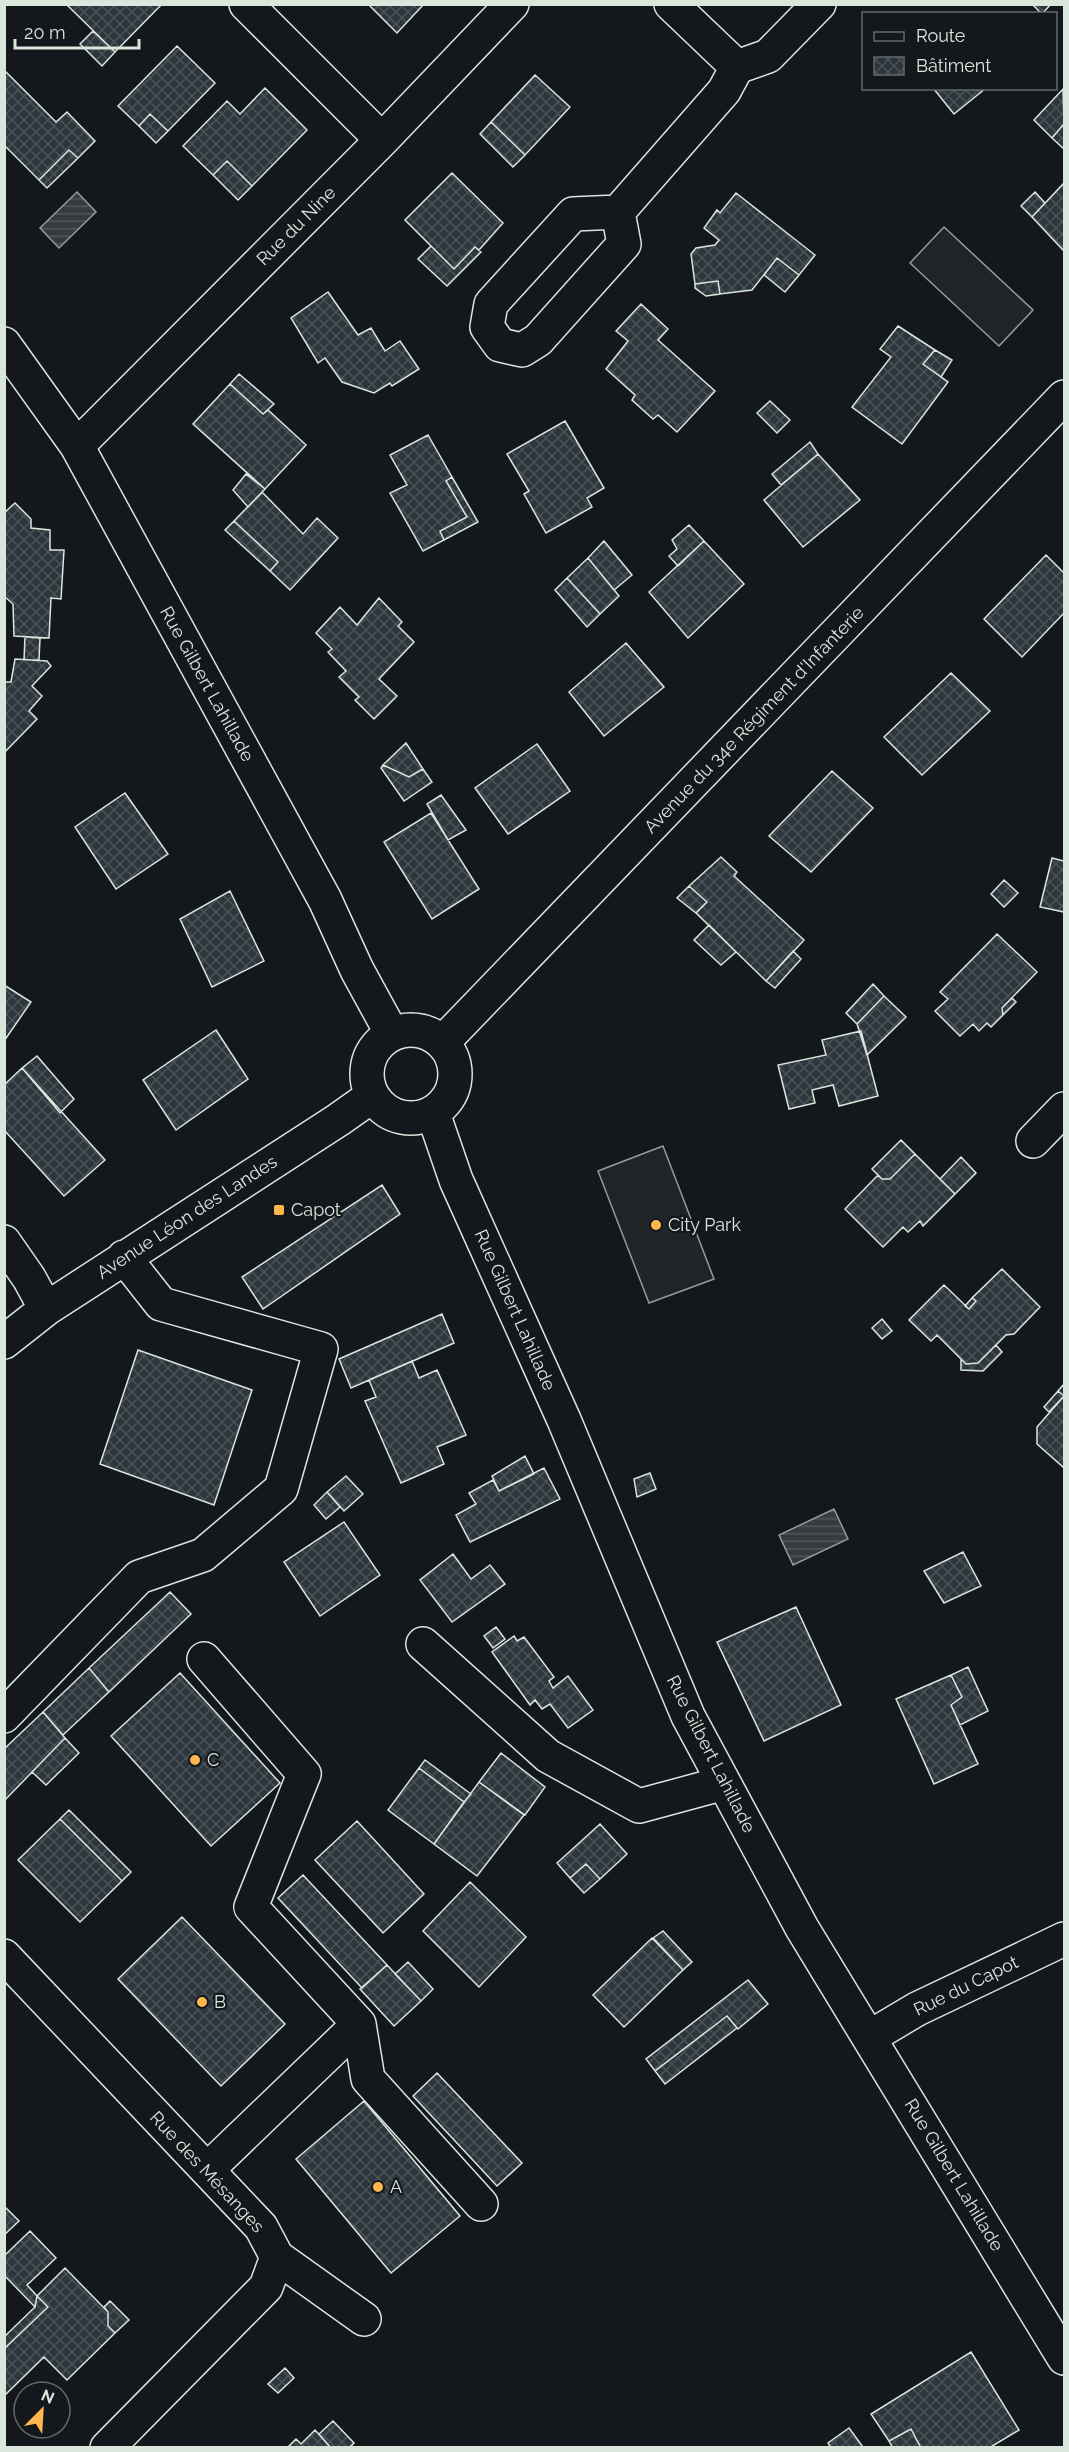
<svg xmlns="http://www.w3.org/2000/svg" width="1069" height="2452" font-family="Raleway,sans-serif">
<style>
.grass{fill:#202428;stroke:#939e99;stroke-width:1.5}
.water{fill:url(#water-rules);stroke:#939e99;stroke-width:1.5}
.building{fill:url(#building-cross-hatch);stroke:#d8e6dc;stroke-width:1.5}
.lines{fill:none;stroke-linecap:round;stroke-linejoin:round}
.minor-casing{stroke:#d8e6dc;stroke-width:36}
.minor{stroke:#14181c;stroke-width:33}
.poi-dot{fill:#ffb74d;stroke:#14181c;stroke-width:2}
.labels{text-anchor:middle;stroke-width:4.5;stroke-linejoin:round;paint-order:stroke}
.street-label{font-size:18px;fill:#d8e6dc;stroke:#14181c}
.poi-label{font-size:18px;fill:#d8e6dc;stroke:#14181c;text-anchor:start}
</style>
<defs>
<pattern id="water-rules" width="6" height="5" patternUnits="userSpaceOnUse" patternTransform="scale(1.5)"><rect width="6" height="5" fill="#363b3e"/><path d="M0 2.5h6" fill="none" stroke="#525759"/></pattern>
<pattern id="building-cross-hatch" width="8" height="8" patternUnits="userSpaceOnUse" patternTransform="scale(1.5)"><rect width="8" height="8" fill="#2c363c"/><path d="M0 0l8 8M0 8l8-8" fill="none" stroke="#4a5358"/></pattern>
</defs>
<rect width="100%" height="100%" fill="#14181c"/>
<path class="grass" d="M 944,227 L 1033,310 L 999,346 L 910,263 Z
M 663,1146 L 714,1279 L 649,1303 L 598,1171 Z"/>
<path class="water" d="M 77,192 L 96,212 L 59,248 L 40,228 Z
M 834,1509 L 848,1539 L 793,1565 L 779,1535 Z"/>
<path class="building" d="M 66,4 L 162,4 L 115,52 Z
M 368,4 L 424,4 L 397,33 Z
M 1032,4 L 1051,4 L 1042,14 Z
M 93,31 L 115,52 L 102,66 L 80,44 Z
M 177,46 L 215,83 L 168,131 L 150,114 L 139,126 L 118,106 Z
M 4,70 L 56,122 L 67,112 L 95,141 L 78,158 L 69,150 L 39,180 L 4,145 Z
M 535,75 L 570,107 L 525,155 L 491,122 Z
M 265,88 L 307,130 L 252,186 L 227,161 L 213,175 L 183,146 L 227,101 L 240,114 Z
M 933,88 L 986,88 L 954,114 Z
M 1063,89 L 1064,124 L 1052,138 L 1034,120 Z
M 150,114 L 168,131 L 156,143 L 139,126 Z
M 491,122 L 525,155 L 513,167 L 480,134 Z
M 1064,124 L 1064,149 L 1052,138 Z
M 69,150 L 78,158 L 47,188 L 39,180 Z
M 227,161 L 252,186 L 238,200 L 213,175 Z
M 452,173 L 503,223 L 479,250 L 475,247 L 454,269 L 405,220 Z
M 1064,183 L 1064,251 L 1032,217 Z
M 1035,192 L 1045,203 L 1032,217 L 1021,206 Z
M 736,193 L 815,255 L 799,275 L 777,258 L 752,290 L 720,294 L 718,281 L 695,284 L 691,254 L 696,248 L 715,245 L 719,240 L 704,228 L 717,210 L 720,213 Z
M 431,246 L 454,269 L 475,247 L 481,252 L 447,286 L 418,259 Z
M 777,258 L 799,275 L 785,292 L 764,275 Z
M 718,281 L 720,294 L 706,296 L 695,288 L 695,284 Z
M 328,292 L 358,335 L 371,328 L 385,351 L 400,341 L 419,369 L 392,386 L 390,383 L 374,393 L 342,382 L 325,358 L 318,363 L 291,318 Z
M 641,304 L 668,329 L 658,340 L 715,391 L 677,432 L 658,415 L 653,419 L 632,400 L 635,395 L 606,369 L 628,341 L 616,331 Z
M 898,326 L 935,350 L 923,364 L 948,382 L 902,444 L 852,407 L 891,357 L 880,349 Z
M 935,350 L 952,360 L 941,377 L 923,364 Z
M 239,374 L 274,404 L 263,414 L 230,384 Z
M 230,384 L 263,414 L 268,410 L 306,445 L 265,489 L 193,424 Z
M 770,401 L 790,420 L 777,433 L 757,413 Z
M 565,421 L 604,488 L 587,498 L 592,507 L 546,533 L 524,494 L 529,491 L 507,454 Z
M 428,435 L 452,477 L 446,481 L 467,517 L 440,531 L 444,540 L 423,551 L 390,493 L 407,485 L 390,455 Z
M 810,442 L 818,454 L 781,485 L 772,474 Z
M 818,454 L 860,500 L 803,547 L 764,500 Z
M 246,474 L 265,489 L 248,507 L 233,490 Z
M 452,477 L 478,522 L 444,540 L 440,531 L 467,517 L 446,481 Z
M 262,492 L 303,534 L 317,518 L 338,538 L 290,590 L 270,571 L 278,562 L 234,521 Z
M 15,503 L 31,519 L 31,528 L 50,530 L 50,550 L 64,550 L 61,599 L 51,598 L 49,638 L 14,636 L 13,604 L 4,596 L 4,513 Z
M 234,521 L 278,562 L 270,571 L 225,530 Z
M 689,525 L 704,541 L 678,566 L 669,556 L 677,549 L 672,540 Z
M 604,541 L 632,575 L 614,590 L 588,558 Z
M 704,541 L 744,584 L 688,638 L 649,592 Z
M 1046,555 L 1064,573 L 1064,613 L 1022,657 L 984,619 Z
M 588,558 L 619,596 L 600,614 L 567,578 Z
M 567,578 L 600,614 L 587,627 L 555,590 Z
M 379,598 L 402,622 L 398,626 L 414,642 L 379,679 L 397,696 L 374,719 L 355,700 L 359,697 L 339,677 L 346,671 L 328,652 L 332,649 L 316,633 L 340,607 L 357,625 Z
M 25,637 L 40,638 L 39,660 L 24,660 Z
M 626,643 L 664,687 L 604,736 L 569,692 Z
M 15,659 L 47,661 L 51,666 L 32,686 L 42,696 L 29,711 L 37,719 L 4,753 L 4,682 L 11,682 Z
M 951,673 L 990,711 L 922,775 L 884,737 Z
M 406,743 L 423,769 L 409,777 L 383,765 Z
M 537,744 L 570,791 L 508,834 L 475,788 Z
M 383,765 L 409,777 L 423,769 L 432,782 L 404,801 L 381,768 Z
M 832,771 L 873,808 L 811,872 L 769,836 Z
M 125,793 L 168,854 L 116,889 L 75,827 Z
M 441,795 L 466,830 L 448,840 L 427,804 Z
M 431,813 L 479,889 L 432,919 L 384,842 Z
M 721,857 L 737,872 L 734,876 L 804,940 L 766,981 L 696,913 L 707,902 L 689,886 Z
M 1052,858 L 1064,861 L 1064,912 L 1040,907 Z
M 1004,880 L 1018,893 L 1004,907 L 991,894 Z
M 689,886 L 707,902 L 696,913 L 677,898 Z
M 230,891 L 264,961 L 212,987 L 180,919 Z
M 709,925 L 736,952 L 721,965 L 694,940 Z
M 997,934 L 1037,972 L 1002,1008 L 1003,1015 L 991,1027 L 987,1023 L 979,1031 L 973,1024 L 960,1036 L 935,1011 L 948,999 L 940,992 Z
M 793,951 L 801,959 L 775,988 L 766,981 Z
M 873,984 L 884,996 L 857,1024 L 846,1013 Z
M 4,985 L 31,1002 L 4,1041 Z
M 884,996 L 906,1017 L 867,1055 L 857,1024 Z
M 1012,998 L 1016,1002 L 1003,1015 L 1002,1008 Z
M 216,1030 L 248,1079 L 176,1130 L 143,1080 Z
M 861,1031 L 878,1096 L 839,1106 L 833,1085 L 812,1090 L 815,1103 L 789,1109 L 778,1065 L 826,1055 L 822,1040 Z
M 37,1056 L 74,1099 L 60,1113 L 22,1068 Z
M 22,1068 L 105,1160 L 64,1196 L 4,1130 L 4,1085 Z
M 901,1140 L 915,1154 L 890,1179 L 882,1179 L 872,1169 Z
M 915,1154 L 955,1194 L 923,1226 L 920,1221 L 908,1232 L 903,1227 L 883,1247 L 845,1209 L 878,1175 L 882,1179 L 890,1179 Z
M 961,1157 L 976,1173 L 955,1194 L 940,1179 Z
M 382,1185 L 400,1214 L 263,1309 L 242,1277 Z
M 1002,1269 L 1040,1307 L 1014,1334 L 1006,1335 L 978,1363 L 966,1364 L 937,1335 L 931,1341 L 909,1320 L 944,1285 L 969,1309 L 976,1301 L 972,1298 Z
M 972,1298 L 976,1301 L 969,1309 L 965,1306 Z
M 442,1314 L 454,1343 L 351,1388 L 339,1359 Z
M 882,1319 L 892,1331 L 882,1339 L 872,1328 Z
M 996,1345 L 1002,1352 L 983,1371 L 961,1370 L 961,1359 L 966,1364 L 978,1363 Z
M 138,1350 L 252,1390 L 214,1505 L 100,1464 Z
M 412,1361 L 419,1378 L 437,1370 L 466,1435 L 437,1447 L 444,1464 L 401,1483 L 365,1401 L 376,1397 L 369,1380 Z
M 1064,1384 L 1064,1465 L 1063,1467 L 1037,1444 L 1037,1427 L 1064,1396 L 1058,1391 Z
M 1058,1391 L 1064,1396 L 1049,1412 L 1044,1407 Z
M 525,1456 L 534,1474 L 499,1491 L 492,1476 Z
M 544,1468 L 560,1499 L 470,1542 L 456,1515 L 476,1504 L 469,1493 L 493,1480 L 499,1491 Z
M 650,1473 L 656,1489 L 637,1497 L 634,1479 Z
M 346,1476 L 363,1494 L 344,1511 L 327,1492 Z
M 327,1492 L 340,1507 L 326,1519 L 314,1505 Z
M 344,1522 L 380,1575 L 320,1616 L 284,1562 Z
M 963,1552 L 981,1586 L 944,1603 L 924,1571 Z
M 453,1554 L 471,1579 L 490,1565 L 505,1584 L 452,1622 L 420,1580 Z
M 170,1592 L 191,1614 L 109,1692 L 89,1668 Z
M 796,1607 L 841,1705 L 764,1741 L 717,1642 Z
M 496,1627 L 505,1639 L 493,1648 L 484,1636 Z
M 514,1636 L 517,1641 L 524,1637 L 554,1677 L 549,1681 L 553,1688 L 568,1676 L 593,1710 L 568,1728 L 550,1704 L 542,1709 L 535,1700 L 530,1705 L 492,1652 Z
M 968,1667 L 988,1711 L 960,1725 L 951,1705 L 962,1697 L 951,1675 Z
M 89,1668 L 109,1692 L 63,1735 L 43,1712 Z
M 180,1673 L 280,1783 L 211,1846 L 111,1736 Z
M 951,1675 L 962,1697 L 951,1705 L 978,1764 L 934,1784 L 896,1699 Z
M 43,1712 L 65,1738 L 4,1801 L 4,1749 Z
M 65,1738 L 79,1753 L 46,1785 L 32,1772 Z
M 501,1753 L 545,1787 L 525,1815 L 479,1782 Z
M 425,1760 L 471,1794 L 464,1802 L 419,1768 Z
M 419,1768 L 464,1802 L 434,1844 L 388,1810 Z
M 479,1782 L 524,1815 L 477,1876 L 434,1844 Z
M 69,1810 L 131,1872 L 122,1881 L 60,1819 Z
M 60,1819 L 122,1881 L 80,1922 L 18,1860 Z
M 357,1821 L 424,1894 L 383,1933 L 315,1860 Z
M 600,1824 L 627,1854 L 600,1879 L 586,1864 L 570,1878 L 557,1863 Z
M 586,1864 L 600,1879 L 584,1893 L 570,1878 Z
M 303,1875 L 387,1965 L 362,1988 L 278,1898 Z
M 470,1882 L 526,1937 L 479,1987 L 423,1931 Z
M 182,1917 L 285,2024 L 221,2086 L 118,1979 Z
M 663,1931 L 692,1962 L 683,1970 L 653,1938 Z
M 652,1938 L 683,1970 L 624,2027 L 593,1995 Z
M 408,1962 L 433,1989 L 421,2001 L 395,1974 Z
M 387,1965 L 421,2001 L 394,2026 L 360,1989 Z
M 748,1980 L 768,2004 L 738,2029 L 727,2016 L 655,2071 L 646,2059 Z
M 727,2016 L 737,2028 L 665,2084 L 655,2071 Z
M 437,2073 L 522,2163 L 497,2186 L 413,2096 Z
M 364,2101 L 460,2216 L 391,2273 L 296,2159 Z
M 4,2206 L 19,2221 L 4,2235 Z
M 30,2231 L 56,2258 L 27,2285 L 37,2296 L 35,2307 L 4,2275 L 4,2256 Z
M 65,2268 L 108,2312 L 108,2326 L 115,2333 L 67,2380 L 44,2357 L 4,2396 L 4,2349 L 48,2307 L 37,2296 Z
M 37,2296 L 48,2307 L 4,2349 L 4,2337 L 35,2307 Z
M 110,2301 L 129,2320 L 115,2333 L 108,2326 L 108,2312 L 104,2307 Z
M 971,2352 L 1019,2430 L 989,2448 L 921,2448 L 911,2429 L 889,2441 L 871,2414 Z
M 285,2368 L 294,2378 L 278,2393 L 268,2384 Z
M 333,2421 L 354,2443 L 349,2448 L 331,2448 L 319,2434 Z
M 849,2428 L 863,2447 L 831,2448 L 828,2443 Z
M 911,2429 L 921,2448 L 893,2448 L 889,2441 Z
M 315,2430 L 331,2448 L 287,2448 L 296,2439 L 301,2444 Z"/>
<g class="lines">
<defs>
<path id="minor" d="M 246,4 L 382,140
M 737,67 L 768,56 L 819,4
M 618,212 L 624,244 L 538,340 L 522,350 L 500,345 L 487,327 L 491,304 L 573,214 L 618,212 L 724,91 L 737,67 L 671,4
M 4,344 L 77,446 L 325,900 L 357,970 L 392,1034
M 77,446 L 382,140 L 512,4
M367 1074a44 44 0 1 1 88 0a44 44 0 1 1-88 0Z
M 442,1043 L 1064,397
M 433,1113 L 456,1180 L 564,1420 L 688,1716 L 802,1928 L 1064,2358
M 1033,1141 L 1064,1109
M 4,1242 L 29,1278 L 46,1309
M 4,1342 L 46,1309 L 338,1120 L 372,1096
M 423,1644 L 548,1756 L 639,1806 L 724,1783
M 204,1659 L 304,1774 L 251,1907 L 359,2024 L 368,2079 L 481,2204
M 4,1716 L 139,1577 L 203,1555 L 281,1489 L 321,1349 L 161,1304 L 124,1257
M 4,1956 L 261,2227 L 277,2257 L 266,2287 L 107,2448
M 870,2037 L 917,2009 L 1064,1939
M 207,2170 L 359,2024
M 277,2257 L 364,2319"/>
</defs>
<use href="#minor" class="minor-casing"/>
<use href="#minor" class="minor"/>
</g>
<g class="poi-dot">
<rect x="273" y="1204" width="12" height="12" rx="3"/>
<circle cx="656" cy="1225" r="6"/>
<circle cx="195" cy="1760" r="6"/>
<circle cx="202" cy="2002" r="6"/>
<circle cx="378" cy="2187" r="6"/>
</g>
<g class="labels">
<g class="street-label">
<text transform="translate(296 226) rotate(-45)" y="6">Rue du Nine</text>
<text transform="translate(207 684) rotate(61)" y="6">Rue Gilbert Lahillade</text>
<text transform="translate(754 720) rotate(-46)" y="6">Avenue du 34e Régiment d'Infanterie</text>
<text transform="translate(187 1217) rotate(-33)" y="6">Avenue Léon des Landes</text>
<text transform="translate(515 1310) rotate(66)" y="6">Rue Gilbert Lahillade</text>
<text transform="translate(711 1754) rotate(63)" y="6">Rue Gilbert Lahillade</text>
<text transform="translate(966 1986) rotate(-26)" y="6">Rue du Capot</text>
<text transform="translate(207 2172) rotate(47)" y="6">Rue des Mésanges</text>
<text transform="translate(954 2175) rotate(59)" y="6">Rue Gilbert Lahillade</text>
</g>
<g class="poi-label">
<text x="291" y="1216">Capot</text>
<text x="668" y="1231">City Park</text>
<text x="207" y="1766">C</text>
<text x="214" y="2008">B</text>
<text x="390" y="2193">A</text>
</g>
</g>
<rect width="1069" height="2452" fill="none" stroke="#d8e6dc" stroke-width="12"/>
<rect x="862" y="12" width="195" height="78" fill="#14181c" stroke="#626a69" stroke-width="1.5"/>
<rect x="874" y="32" width="30" height="9" fill="#14181c" stroke="#626a69" stroke-width="1.5"/>
<text x="916" y="42" font-size="18" fill="#d8e6dc">Route</text>
<rect x="874" y="57" width="30" height="18" fill="url(#building-cross-hatch)" stroke="#626a69" stroke-width="1.5"/>
<text x="916" y="72" font-size="18" fill="#d8e6dc">Bâtiment</text>
<g transform="translate(42 2410) rotate(24)"><circle r="28" fill="#14181c" stroke="#626a69" stroke-width="1.5"/>
<path d="M0-4.5L10 22L0 15L-10 22Z" fill="#ffb74d"/>
<text y="-9" font-size="16" font-weight="bold" text-anchor="middle" fill="#d8e6dc">N</text>
</g>
<path d="M15 39v9h124v-9" fill="none" stroke="#d8e6dc" stroke-width="3"/>
<text x="24" y="39" font-size="18" fill="#d8e6dc" stroke="#14181c" stroke-width="4.5" paint-order="stroke">20 m</text>
</svg>
